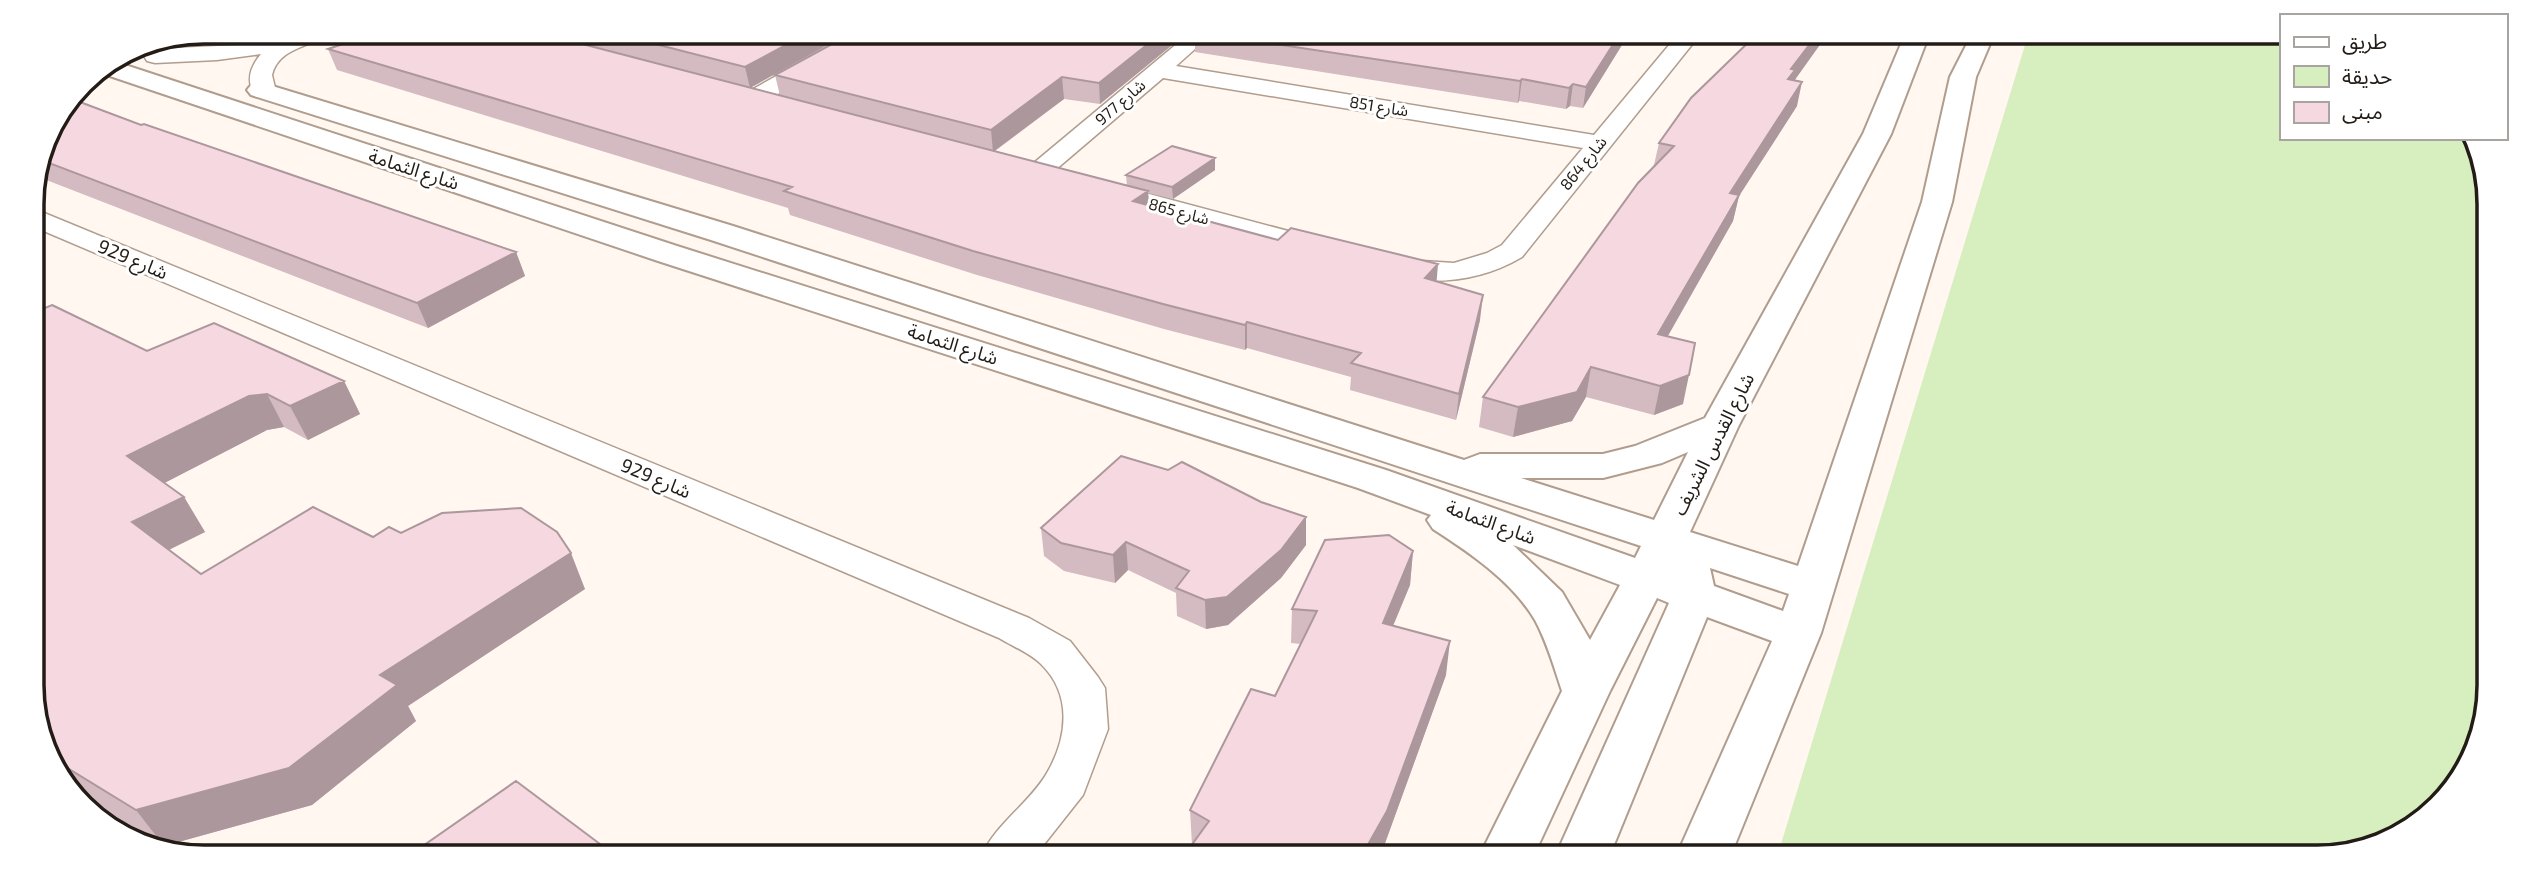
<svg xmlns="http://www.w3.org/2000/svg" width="2521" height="889" font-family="'Exo 2','Noto Sans Arabic',sans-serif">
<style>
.green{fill:#d7eebf}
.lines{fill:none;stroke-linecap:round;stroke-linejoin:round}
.minor-casing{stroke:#b09d8e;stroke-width:3}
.tertiary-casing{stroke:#b09d8e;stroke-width:4}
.minor{fill:#fff;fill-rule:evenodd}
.tertiary{fill:#fff;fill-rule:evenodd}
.wall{fill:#d4bac1}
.shaded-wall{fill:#ac979d}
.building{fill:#f6d8e0;stroke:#ac979d;stroke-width:2}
.labels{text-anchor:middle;stroke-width:6;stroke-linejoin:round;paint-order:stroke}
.far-street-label{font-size:16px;fill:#231c16;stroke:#fff}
.street-label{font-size:19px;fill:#231c16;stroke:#fff}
.rim{fill:none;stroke:#231c16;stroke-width:3.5}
</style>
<rect width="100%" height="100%" fill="#fff7f0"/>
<path class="green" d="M 2029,32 L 2281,32 L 2281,138 L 2469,138 L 2488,181 L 2480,740 L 2422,822 L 2328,857 L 1777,857 Z"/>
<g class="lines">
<defs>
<path id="minor" d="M 299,32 L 329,32 C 317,47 279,45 272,75 L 276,92 L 272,97 L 256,97 C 245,81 250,67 261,54 L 217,60 L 155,63 L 147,61 L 144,56 L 147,51 L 155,49 L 238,45 Z
M 536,32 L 559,32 L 557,36 L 563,41 L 594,49 L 597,54 L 594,59 C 573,64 545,52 533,35 Z
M 855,32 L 881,32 L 878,37 L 762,103 L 746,103 L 742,98 L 746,93 Z
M 1191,32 L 1214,32 L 1176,66 L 1594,135 L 1680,32 L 1702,32 L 1522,257 C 1478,283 1430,286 1381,274 L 1376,268 L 1381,262 L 1391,259 L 1454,263 L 1487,253 L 1502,245 L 1583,148 L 1163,78 L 1047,177 L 1038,180 L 1029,177 L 1025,172 L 1029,167 Z
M 1104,182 L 1337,244 L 1341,250 L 1337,256 L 1327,259 L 1095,196 L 1091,190 L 1095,184 Z
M 32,208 L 1029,618 L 1070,641 L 1098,677 L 1105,688 L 1108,729 L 1083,795 L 1034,857 L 981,857 C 995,824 1029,804 1047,773 C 1068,737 1072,694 1041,664 C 1030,653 1012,646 999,638 L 32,226 Z"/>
<path id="tertiary" d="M 1906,32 L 1930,32 L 1891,134 L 1739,425 L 1690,532 L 1798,566 L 1922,202 L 1950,77 L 1973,32 L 1995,32 L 1976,77 L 1952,202 L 1821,633 L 1730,857 L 1676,857 L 1772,641 L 1707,617 L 1609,857 L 1555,857 L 1669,603 L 1657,598 L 1610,691 L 1533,857 L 1479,857 L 1562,691 C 1554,667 1547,642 1535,620 C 1512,581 1470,553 1433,529 L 1427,520 L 1431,515 L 1358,488 L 655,260 L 95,71 L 113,61 L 677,246 L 1386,470 L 1635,558 L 1641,546 L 711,240 L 251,95 L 247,90 L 251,85 L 260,82 L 269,85 L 733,226 L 1464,460 L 1480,454 L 1603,454 L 1635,446 L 1705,418 L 1863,134 ZM 1688,452 L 1654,520 L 1521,478 L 1603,478 L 1662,463 ZM 1513,545 L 1620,585 L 1590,640 L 1562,592 ZM 1710,568 L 1789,594 L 1783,611 L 1714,586 Z"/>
</defs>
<use href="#minor" class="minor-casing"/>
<use href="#tertiary" class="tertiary-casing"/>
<use href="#minor" class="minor"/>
<use href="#tertiary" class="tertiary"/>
</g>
<path class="wall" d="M 201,32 L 224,32 L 211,35 Z
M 560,32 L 851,32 L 750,88 L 780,96 L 775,75 L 854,32 L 1188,32 L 1100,104 L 1064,99 L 995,151 L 1127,186 L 1126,175 L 1215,170 L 1173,199 L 1148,193 L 1149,206 L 1437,281 L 1480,320 L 1456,420 L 1350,390 L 1351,377 L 1247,348 L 1245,350 L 1164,329 L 977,275 L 790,215 L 788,208 L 337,70 L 328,49 L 540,33 L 689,72 L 564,39 Z
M 1195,32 L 1630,32 L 1583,108 L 1570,106 L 1566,109 L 1519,101 L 1518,103 L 1195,52 Z
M 1738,32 L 1829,32 L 1794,80 L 1797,106 L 1739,196 L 1733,221 L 1668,336 L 1683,404 L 1654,415 L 1586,397 L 1572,421 L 1513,437 L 1479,427 L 1483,397 L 1654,165 L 1659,143 L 1751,39 L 1737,37 Z
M 49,127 L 516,252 L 525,276 L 428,328 L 36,176 Z
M 147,351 L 344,381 L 360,414 L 308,440 L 284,427 L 267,430 L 164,483 L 184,497 L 205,532 L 169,550 L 201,574 L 373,537 L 401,533 L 585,589 L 408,706 L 416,721 L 312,805 L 164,846 L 69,788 L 35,718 Z
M 1041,528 L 1306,545 L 1281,578 L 1228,625 L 1206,629 L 1177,616 L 1176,593 L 1128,570 L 1115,583 L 1064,571 L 1044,556 Z
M 1413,551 L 1410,585 L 1393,626 L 1446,675 L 1384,846 L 1378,857 L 1183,857 L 1192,845 L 1190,810 L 1275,696 L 1301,644 L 1291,643 L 1292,609 Z"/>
<path class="shaded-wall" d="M 209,32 L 224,32 L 211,35 Z
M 810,32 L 851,32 L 750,88 L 745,67 Z
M 1163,32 L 1188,32 L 1100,104 L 1099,83 Z
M 1621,32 L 1630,32 L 1583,108 L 1586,87 Z
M 1819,32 L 1829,32 L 1792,84 L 1788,79 L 1791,69 Z
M 1062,77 L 1064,99 L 993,152 L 991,130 Z
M 1522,79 L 1519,101 L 1518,103 L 1520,81 Z
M 1802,82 L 1797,106 L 1739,196 L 1733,221 L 1653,362 L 1658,334 L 1730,193 Z
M 1573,84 L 1570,106 L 1566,109 L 1569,88 Z
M 1215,158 L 1215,170 L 1173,199 L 1172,187 Z
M 1148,191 L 1150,215 L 1133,201 Z
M 516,252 L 525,276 L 428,328 L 417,303 Z
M 1438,264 L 1436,289 L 1425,278 Z
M 1483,295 L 1480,320 L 1456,420 L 1459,394 Z
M 1247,322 L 1247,348 L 1245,350 L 1245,325 Z
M 1591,367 L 1586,397 L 1572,421 L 1513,437 L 1518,407 Z
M 1689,375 L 1683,404 L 1654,415 L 1660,386 Z
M 344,381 L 360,414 L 308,440 L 290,406 Z
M 267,394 L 284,427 L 267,430 L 149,491 L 127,456 L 249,396 Z
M 184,497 L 205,532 L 154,557 L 132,522 Z
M 1306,517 L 1306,545 L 1281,578 L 1228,625 L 1206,629 L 1205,600 Z
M 1126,542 L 1128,570 L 1115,583 L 1113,555 Z
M 1413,551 L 1410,585 L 1380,657 L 1383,623 Z
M 571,553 L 585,589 L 408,706 L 416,721 L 312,805 L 164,846 L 136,810 Z
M 1450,641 L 1446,675 L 1384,846 L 1378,857 L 1361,857 Z"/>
<path class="building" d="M 379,32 L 538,32 L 540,33 L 1148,191 L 1133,201 L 1278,240 L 1291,228 L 1438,264 L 1425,278 L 1483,295 L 1459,394 L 1351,363 L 1361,353 L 1247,322 L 1245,325 L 1163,304 L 973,251 L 784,191 L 792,187 L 328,49 Z
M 608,32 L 810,32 L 745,67 Z
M 854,32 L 1163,32 L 1099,83 L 1062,77 L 991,130 L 775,75 Z
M 1195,32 L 1621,32 L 1586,87 L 1573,84 L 1569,88 L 1522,79 L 1520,81 Z
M 1759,32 L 1819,32 L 1791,69 L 1795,70 L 1788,79 L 1802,82 L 1730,193 L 1739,195 L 1658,334 L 1695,343 L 1689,375 L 1660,386 L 1591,367 L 1577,392 L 1518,407 L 1483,397 L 1638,183 L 1674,146 L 1659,143 L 1691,98 Z
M 72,99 L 141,125 L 144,124 L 516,252 L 417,303 L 41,160 L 49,127 Z
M 1172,146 L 1215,158 L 1172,187 L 1126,175 Z
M 52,305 L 147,351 L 214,323 L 344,381 L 290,406 L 267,394 L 249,396 L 127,456 L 184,497 L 132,522 L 201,574 L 313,507 L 373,537 L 389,527 L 401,533 L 442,513 L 521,508 L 557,532 L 571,553 L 380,675 L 397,685 L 289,768 L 136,810 L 56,761 L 35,718 L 33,313 Z
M 1121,456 L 1168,470 L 1182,462 L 1261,502 L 1306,517 L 1281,550 L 1227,597 L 1205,600 L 1176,588 L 1189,571 L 1126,542 L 1113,555 L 1061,543 L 1041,528 Z
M 1389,535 L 1413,551 L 1383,623 L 1450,641 L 1387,811 L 1361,857 L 1183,857 L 1209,821 L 1190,810 L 1251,689 L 1275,696 L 1317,611 L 1292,609 L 1325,540 Z
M 516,781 L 616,856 L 615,857 L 407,857 Z"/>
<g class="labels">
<g class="far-street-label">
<text transform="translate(1120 102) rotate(-41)" y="6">شارع 977</text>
<text transform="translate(1379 106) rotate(9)" y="6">شارع 851</text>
<text transform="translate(1583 163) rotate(-51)" y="6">شارع 864</text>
<text transform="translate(1179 211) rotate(15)" y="6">شارع 865</text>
</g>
<g class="street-label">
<text transform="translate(414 169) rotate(18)" y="7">شارع الثمامة</text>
<text transform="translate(133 259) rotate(23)" y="7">شارع 929</text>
<text transform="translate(953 344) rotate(18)" y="7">شارع الثمامة</text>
<text transform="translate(1713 444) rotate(-63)" y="7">شارع القدس الشريف</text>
<text transform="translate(656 478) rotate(23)" y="7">شارع 929</text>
<text transform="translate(1491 522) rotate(20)" y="7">شارع الثمامة</text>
</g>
</g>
<path d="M0 0H2521V889H0ZM204 44H2317A160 160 0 0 1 2477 204V685A160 160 0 0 1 2317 845H204A160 160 0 0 1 44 685V204A160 160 0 0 1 204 44Z" fill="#fff" fill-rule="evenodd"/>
<path class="rim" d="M204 44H2317A160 160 0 0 1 2477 204V685A160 160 0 0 1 2317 845H204A160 160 0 0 1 44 685V204A160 160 0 0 1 204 44Z"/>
<rect x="2280" y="14" width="228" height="126" fill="#ffffff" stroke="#a7a4a2" stroke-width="2"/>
<rect x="2294" y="37" width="35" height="10" fill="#ffffff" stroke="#a7a4a2" stroke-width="2"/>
<text x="2342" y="49" font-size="21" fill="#231c16">طريق</text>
<rect x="2294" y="66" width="35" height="21" fill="#d7eebf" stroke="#a7a4a2" stroke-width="2"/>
<text x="2342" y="84" font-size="21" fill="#231c16">حديقة</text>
<rect x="2294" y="102" width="35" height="21" fill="#f6d8e0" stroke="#a7a4a2" stroke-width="2"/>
<text x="2342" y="119" font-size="21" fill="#231c16">مبنى</text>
</svg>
